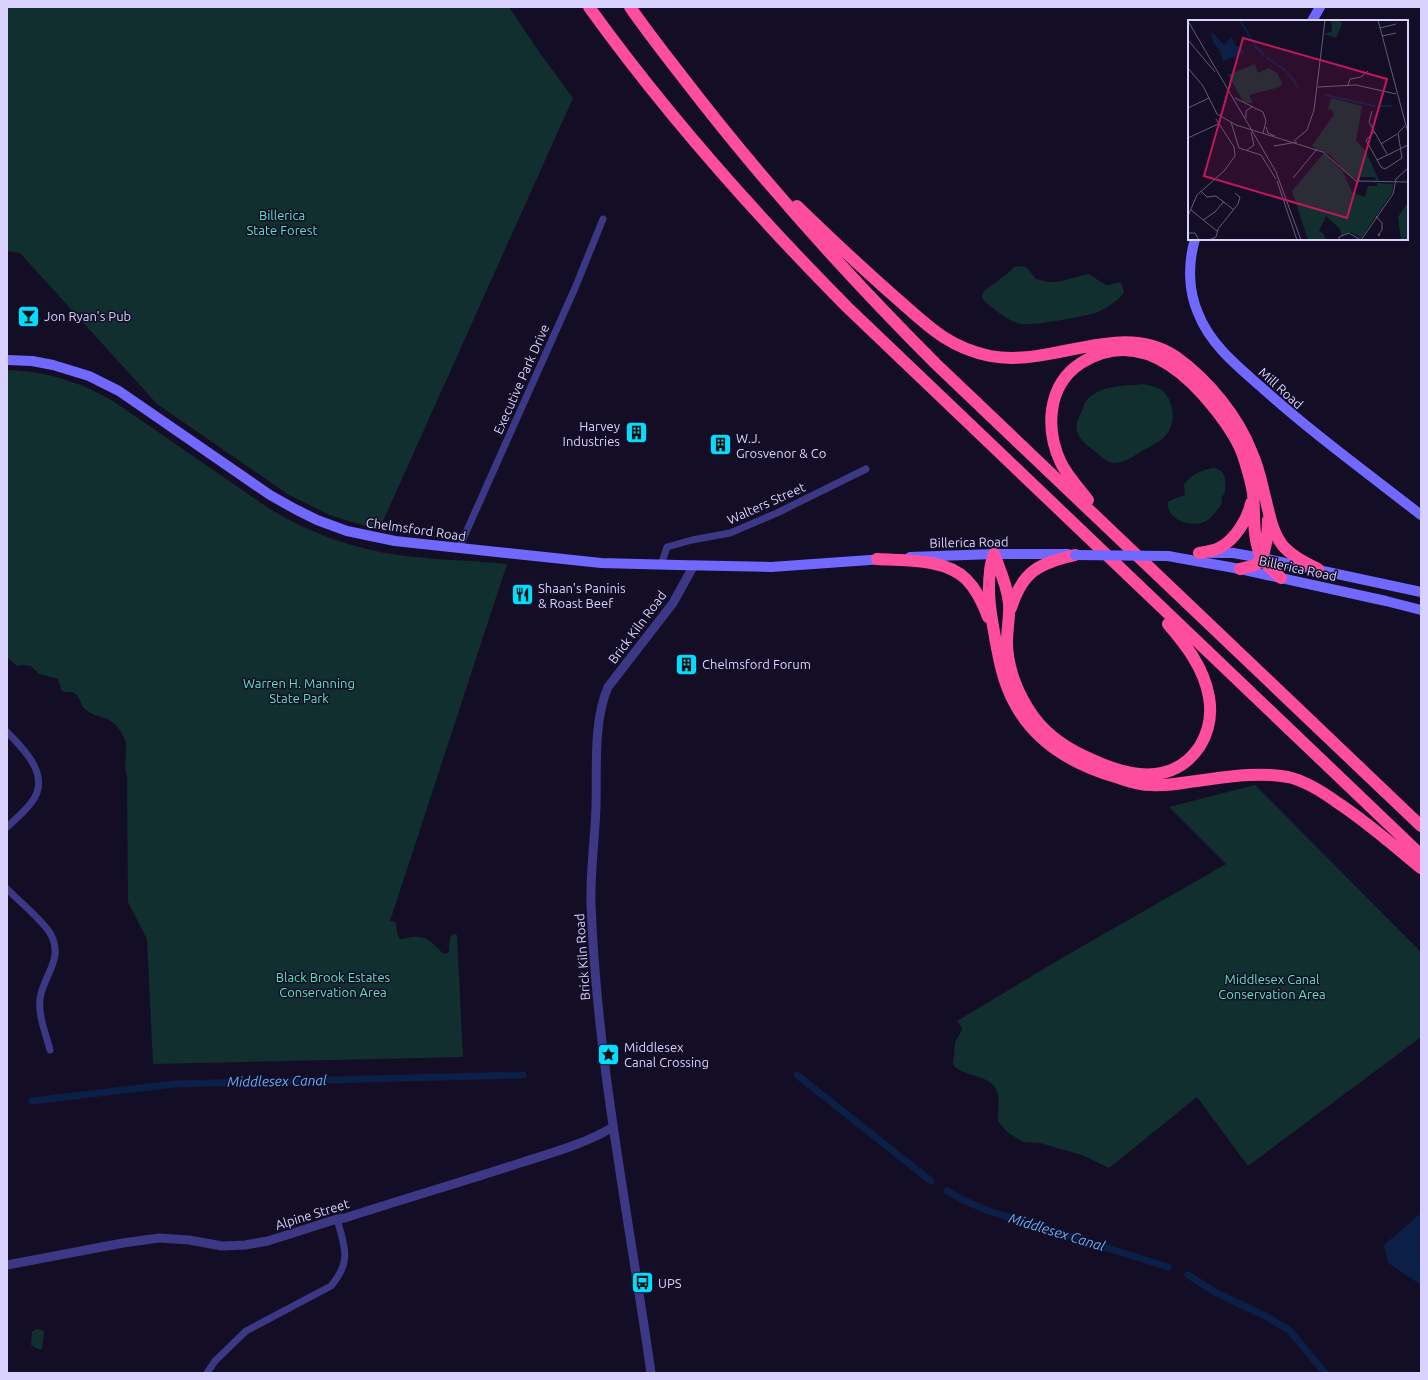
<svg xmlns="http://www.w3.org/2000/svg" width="1428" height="1380" font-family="Ubuntu,sans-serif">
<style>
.green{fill:#112f2f}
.water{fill:#0b1f47}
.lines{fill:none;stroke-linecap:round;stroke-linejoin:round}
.canal{stroke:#0b1f47;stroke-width:7}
.minor{stroke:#3d3885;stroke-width:7}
.tertiary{stroke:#3d3885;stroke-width:9}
.secondary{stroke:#7169ff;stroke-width:10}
.motorway{stroke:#ff4d9d;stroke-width:12}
.secondary-bridge{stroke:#7169ff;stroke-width:10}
.labels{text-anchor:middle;stroke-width:3;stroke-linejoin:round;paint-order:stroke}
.park-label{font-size:13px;fill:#5be2c4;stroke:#130e25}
.poi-label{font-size:13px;fill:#d9d2ff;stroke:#130e25;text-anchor:start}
.street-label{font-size:13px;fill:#d9d2ff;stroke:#130e25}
.water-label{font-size:14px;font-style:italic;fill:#60b1ff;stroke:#130e25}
.inset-river{fill:none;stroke:#0b1f47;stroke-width:2}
.inset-road{fill:none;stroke:#625c7c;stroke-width:1}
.view{fill:#c2185b;fill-opacity:0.15;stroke:#c2185b;stroke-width:2}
.inset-edge{fill:none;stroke:#d9d2ff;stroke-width:2}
</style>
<rect width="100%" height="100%" fill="#130e25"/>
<path class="green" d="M 7,7 L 509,7 L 542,56 L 573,98 L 379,530 L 332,516 L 289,495 L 157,404 L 20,253 L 7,251 Z
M 1022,266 L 1027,268 L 1036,279 L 1049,282 L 1058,282 L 1088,274 C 1094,276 1104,286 1108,285 C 1113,285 1116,282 1121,283 L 1124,292 C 1121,299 1108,307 1100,311 C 1090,316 1033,326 1021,324 C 1011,322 1002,315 994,309 C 989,305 983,302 982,296 L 984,291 L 1007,274 L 1014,267 Z
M 7,370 C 47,371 85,383 119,405 L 267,507 C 303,530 343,545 385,553 C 425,560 467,560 507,564 L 390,921 L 393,921 L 396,923 L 397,933 L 400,939 C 405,939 409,937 413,937 C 429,935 433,945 444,954 L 448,953 L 449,952 L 450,937 L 454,934 L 457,935 L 463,1057 L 153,1064 L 147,939 L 128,902 L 127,776 C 123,769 128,750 125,740 C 122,732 115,722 107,719 C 99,716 91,715 85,709 C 79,704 81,695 72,692 C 69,692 66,692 63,692 L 61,689 L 58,679 L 39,674 L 31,666 L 22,665 L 17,666 L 7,657 Z
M 1143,384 C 1148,385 1153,386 1158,388 C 1173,395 1176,418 1169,431 C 1163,441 1151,446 1142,451 C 1134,456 1124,463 1114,463 C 1107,463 1101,456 1096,452 C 1083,442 1070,433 1080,415 C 1083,411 1083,405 1086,401 C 1099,385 1125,386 1143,384 Z
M 1213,468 C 1226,468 1226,482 1225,492 C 1224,494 1222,496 1222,498 C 1221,500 1222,502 1222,504 C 1216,510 1212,519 1204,522 C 1191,528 1165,519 1168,502 L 1173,499 L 1185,495 L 1184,485 C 1190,475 1202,470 1213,468 Z
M 1255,785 L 1421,952 L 1421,1037 L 1248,1166 L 1197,1097 L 1109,1168 L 1082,1155 L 1040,1143 L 1024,1142 L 1020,1140 L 1007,1132 L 998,1121 C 997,1111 1001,1099 996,1089 C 988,1074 964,1077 953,1065 L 955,1042 L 962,1030 L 961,1026 L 957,1021 L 1067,955 L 1226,864 L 1169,807 Z
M 36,1329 L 42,1330 L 44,1332 L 42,1349 L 38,1349 L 31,1345 L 32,1332 Z"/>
<path class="water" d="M 1421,1213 L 1421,1285 L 1388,1263 L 1384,1245 Z"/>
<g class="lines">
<path class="canal" d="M 797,1075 L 931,1181
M 32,1101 L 174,1084 L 523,1075
M 947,1191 L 963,1200 L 989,1211 L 1168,1267
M 1188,1275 L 1215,1292 L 1269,1318 L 1290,1331 L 1325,1373"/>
<path class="minor" d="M 459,548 L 575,288 L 603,219
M 661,565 L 667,547 L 692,540 L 730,533 L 777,513 L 866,469
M 7,732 C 25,750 52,777 31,803 C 24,812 15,820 7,827
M 7,889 C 19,901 42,920 50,933 C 65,959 43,975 40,999 C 38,1016 46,1034 50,1050
M 207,1373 L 215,1361 L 246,1331 L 331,1286 C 352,1261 345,1248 337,1219"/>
<path class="tertiary" d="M 7,1265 L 123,1243 L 159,1238 L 189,1240 L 222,1246 L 245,1245 L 268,1241 L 337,1219 L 345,1218 C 403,1199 462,1182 520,1163 C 551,1153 585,1144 613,1127
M 651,1373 C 629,1217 597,1062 591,904 C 590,872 595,839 596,807 C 597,770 593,721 608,687 L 673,603 L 694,565"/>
<path class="secondary" d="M 1312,21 L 1320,7
M 1195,239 C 1188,263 1188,290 1198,313 C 1210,344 1236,365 1260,386 C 1311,432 1367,473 1421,515
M 7,360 L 32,361 L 53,365 L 89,376 L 119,391 L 270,495 L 295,509 L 317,520 L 347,531 L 395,541 L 469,549 L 601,563 L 677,565 L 771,567 L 884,559
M 1210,553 L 1233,553 L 1262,558 L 1421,592
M 1168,556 L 1240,569 L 1386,601 L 1421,610
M 910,557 L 994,554 L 1068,554"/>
<path class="motorway" d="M 589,7 C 666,114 754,213 847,307 L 1421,855
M 630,7 C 646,30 663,52 681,75 C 759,177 845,273 936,364 L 1421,826
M 797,206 C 829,237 862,268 895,297 C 927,325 947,347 990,356 C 1053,368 1121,319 1176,357 C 1208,380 1238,416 1252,453 C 1258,466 1261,480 1264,493 C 1269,511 1271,531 1283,546 C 1293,557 1306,563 1318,569
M 1088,500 C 1079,488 1068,477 1061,463 C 1045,429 1047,385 1081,363 C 1135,329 1182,367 1215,409 C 1226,423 1237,438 1243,455 C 1247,468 1251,480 1253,493 C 1255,514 1252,537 1261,556 C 1266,565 1274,572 1281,578
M 1199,553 C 1207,552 1214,551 1221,547 C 1235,539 1248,519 1251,503
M 994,554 C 992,560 990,566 990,572 C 987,593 991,616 995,637 C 999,659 1003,682 1014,702 C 1035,743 1076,766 1119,778 C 1130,782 1141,785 1152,785 C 1165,786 1177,784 1189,782 C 1222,778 1255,771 1288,777 C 1306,781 1323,792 1338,803 C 1367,822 1394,846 1421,868
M 994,554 C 1000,570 1007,585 1009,603 C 1010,615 1007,629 1007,642 C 1007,665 1016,690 1029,710 C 1042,731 1064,747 1086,757 C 1125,776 1172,788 1200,746 C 1209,731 1212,714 1209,697 C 1204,668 1186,645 1168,624
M 877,559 C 906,561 944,558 966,579 C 977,590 983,603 988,617
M 1240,569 C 1246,567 1253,567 1258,563 C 1266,556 1268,530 1268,520
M 1011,608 C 1023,570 1039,564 1075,555"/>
<path class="secondary-bridge" d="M 1075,555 L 1168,556"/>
</g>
<defs>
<symbol id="bar-square" viewBox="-11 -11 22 22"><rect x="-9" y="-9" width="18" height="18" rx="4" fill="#00ddfd" stroke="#130e25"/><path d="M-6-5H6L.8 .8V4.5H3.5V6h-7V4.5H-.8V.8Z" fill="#111"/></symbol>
<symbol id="building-square" viewBox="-11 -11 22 22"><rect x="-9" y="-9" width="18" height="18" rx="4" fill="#00ddfd" stroke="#130e25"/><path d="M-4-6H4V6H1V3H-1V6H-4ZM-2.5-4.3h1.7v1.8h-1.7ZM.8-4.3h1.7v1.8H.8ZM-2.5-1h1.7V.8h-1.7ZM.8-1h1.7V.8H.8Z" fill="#111"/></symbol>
<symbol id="restaurant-square" viewBox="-11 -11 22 22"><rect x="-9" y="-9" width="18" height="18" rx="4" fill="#00ddfd" stroke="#130e25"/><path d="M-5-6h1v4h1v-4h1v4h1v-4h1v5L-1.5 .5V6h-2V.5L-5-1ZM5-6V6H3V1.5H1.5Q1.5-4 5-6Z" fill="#111"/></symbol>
<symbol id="sight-square" viewBox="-11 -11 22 22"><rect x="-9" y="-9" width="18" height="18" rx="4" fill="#00ddfd" stroke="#130e25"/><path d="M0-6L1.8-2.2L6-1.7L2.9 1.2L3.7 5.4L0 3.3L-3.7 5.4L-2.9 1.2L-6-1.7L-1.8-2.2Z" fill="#111"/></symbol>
<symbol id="bus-square" viewBox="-11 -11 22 22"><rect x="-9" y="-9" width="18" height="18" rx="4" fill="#00ddfd" stroke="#130e25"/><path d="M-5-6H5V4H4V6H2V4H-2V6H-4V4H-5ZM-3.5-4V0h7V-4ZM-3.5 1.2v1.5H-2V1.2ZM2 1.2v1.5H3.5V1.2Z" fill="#111"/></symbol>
</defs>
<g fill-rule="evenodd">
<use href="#bar-square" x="16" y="304" width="25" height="25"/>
<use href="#building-square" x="624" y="420" width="25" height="25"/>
<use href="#building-square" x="708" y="432" width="25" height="25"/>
<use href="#restaurant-square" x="510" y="582" width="25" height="25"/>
<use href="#building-square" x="674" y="652" width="25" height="25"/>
<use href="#sight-square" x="596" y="1042" width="25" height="25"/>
<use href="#bus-square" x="630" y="1270" width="25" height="25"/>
</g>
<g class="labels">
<g class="park-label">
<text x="282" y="220">Billerica<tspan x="282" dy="15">State Forest</tspan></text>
<text x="299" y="688">Warren H. Manning<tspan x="299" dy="15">State Park</tspan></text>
<text x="333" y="982">Black Brook Estates<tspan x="333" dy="15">Conservation Area</tspan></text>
<text x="1272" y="984">Middlesex Canal<tspan x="1272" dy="15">Conservation Area</tspan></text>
</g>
<g class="poi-label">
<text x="44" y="321">Jon Ryan's Pub</text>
<text x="620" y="431" text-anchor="end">Harvey<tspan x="620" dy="15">Industries</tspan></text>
<text x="736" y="443">W.J.<tspan x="736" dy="15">Grosvenor &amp; Co</tspan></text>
<text x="538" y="593">Shaan's Paninis<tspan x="538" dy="15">&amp; Roast Beef</tspan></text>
<text x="702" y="669">Chelmsford Forum</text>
<text x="624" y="1052">Middlesex<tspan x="624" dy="15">Canal Crossing</tspan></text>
<text x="658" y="1288">UPS</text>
</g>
<g class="street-label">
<text transform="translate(521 379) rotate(-66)" y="5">Executive Park Drive</text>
<text transform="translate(1281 388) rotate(42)" y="5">Mill Road</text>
<text transform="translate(766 503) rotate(-24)" y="5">Walters Street</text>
<text transform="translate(416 529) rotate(8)" y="5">Chelmsford Road</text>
<text transform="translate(969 542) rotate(-1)" y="5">Billerica Road</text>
<text transform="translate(1298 568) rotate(12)" y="5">Billerica Road</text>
<text transform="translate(637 627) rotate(-53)" y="5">Brick Kiln Road</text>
<text transform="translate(582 957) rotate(-94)" y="5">Brick Kiln Road</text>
<text transform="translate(312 1214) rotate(-17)" y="5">Alpine Street</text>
</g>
<g class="water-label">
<text transform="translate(277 1081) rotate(-1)" y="5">Middlesex Canal</text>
<text transform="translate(1057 1232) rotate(17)" y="5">Middlesex Canal</text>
</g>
</g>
<g transform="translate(1188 20)">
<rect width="220" height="220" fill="#130e25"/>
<path d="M 143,0 L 152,0 L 154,4 L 148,18 L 136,14 L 144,11 ZM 67,44 L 70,53 L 81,48 L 89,53 L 94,63 L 92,67 L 61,75 L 65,83 L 56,83 L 40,55 ZM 143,78 L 174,86 L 168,121 L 177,130 L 191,160 L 188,161 L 187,157 L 172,157 L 172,161 L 160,155 L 142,135 L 124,126 L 146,94 L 142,89 L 140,90 ZM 136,133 L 155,152 L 164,172 L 177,177 L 180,166 L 189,166 L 189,163 L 205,164 L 204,173 L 173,218 L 163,212 L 153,216 L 152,209 L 138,196 L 131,211 L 135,213 L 138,220 L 120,220 L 104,171 ZM 220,182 L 220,220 L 213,220 L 210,197 Z" fill="#112f2f"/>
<path d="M 23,13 L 25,13 L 36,25 L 43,17 L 47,25 L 53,28 L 56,33 L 35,41 L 32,31 L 25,22 Z" fill="#0b1f47"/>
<path class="inset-river" d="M 52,0 L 68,27 L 76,35M 78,37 L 98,51M 99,52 L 110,67M 137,75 L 188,86M 190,86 L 204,86"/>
<path class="inset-road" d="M 190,0 L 220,113M 0,1 L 88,152 L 113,220M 192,8 L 208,4M 194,16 L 208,13M 0,20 L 27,52M 0,48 L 15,66 L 29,94 L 48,105 L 135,132 L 168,161 L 220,162M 160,65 L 162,59 L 173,57 L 180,51M 130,67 L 168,65 L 208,74M 47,78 L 75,92 L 78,101 L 75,113M 0,88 L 21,78M 184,91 L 181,102 L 199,134M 58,98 L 58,91 L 65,86M 43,102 L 51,128 L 73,135 L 88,159M 78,107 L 80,113 L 87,116M 186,112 L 178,120 L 193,147 L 197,149 L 214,138 L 210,113 L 217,106M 0,118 L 30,104M 106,121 L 119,110 L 126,90 L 137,0M 193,124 L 209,114M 86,126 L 109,122M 59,130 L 66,125 L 63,112M 189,140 L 220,125M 105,158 L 129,129M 89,161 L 109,220M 13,171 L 19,177 L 28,176 L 46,190M 3,190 L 29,211M 0,196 L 9,175 L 36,151 L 47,136 L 46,127 L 28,99M 188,196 L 194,203 L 194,210 L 190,215 L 191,216 L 192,214M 15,200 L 27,192 L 36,181M 0,213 L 7,213 L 11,220M 21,220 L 28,217 L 30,209 L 50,184 L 52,177 L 47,173M 151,220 L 151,217 L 161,213 L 173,220M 173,220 L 205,174 L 208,159 L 220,148"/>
<path class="view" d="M 55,18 L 199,59 L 159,198 L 16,156 Z"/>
<rect width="220" height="220" class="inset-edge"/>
</g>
<rect width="1428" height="1380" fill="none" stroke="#d9d2ff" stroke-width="16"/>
</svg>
